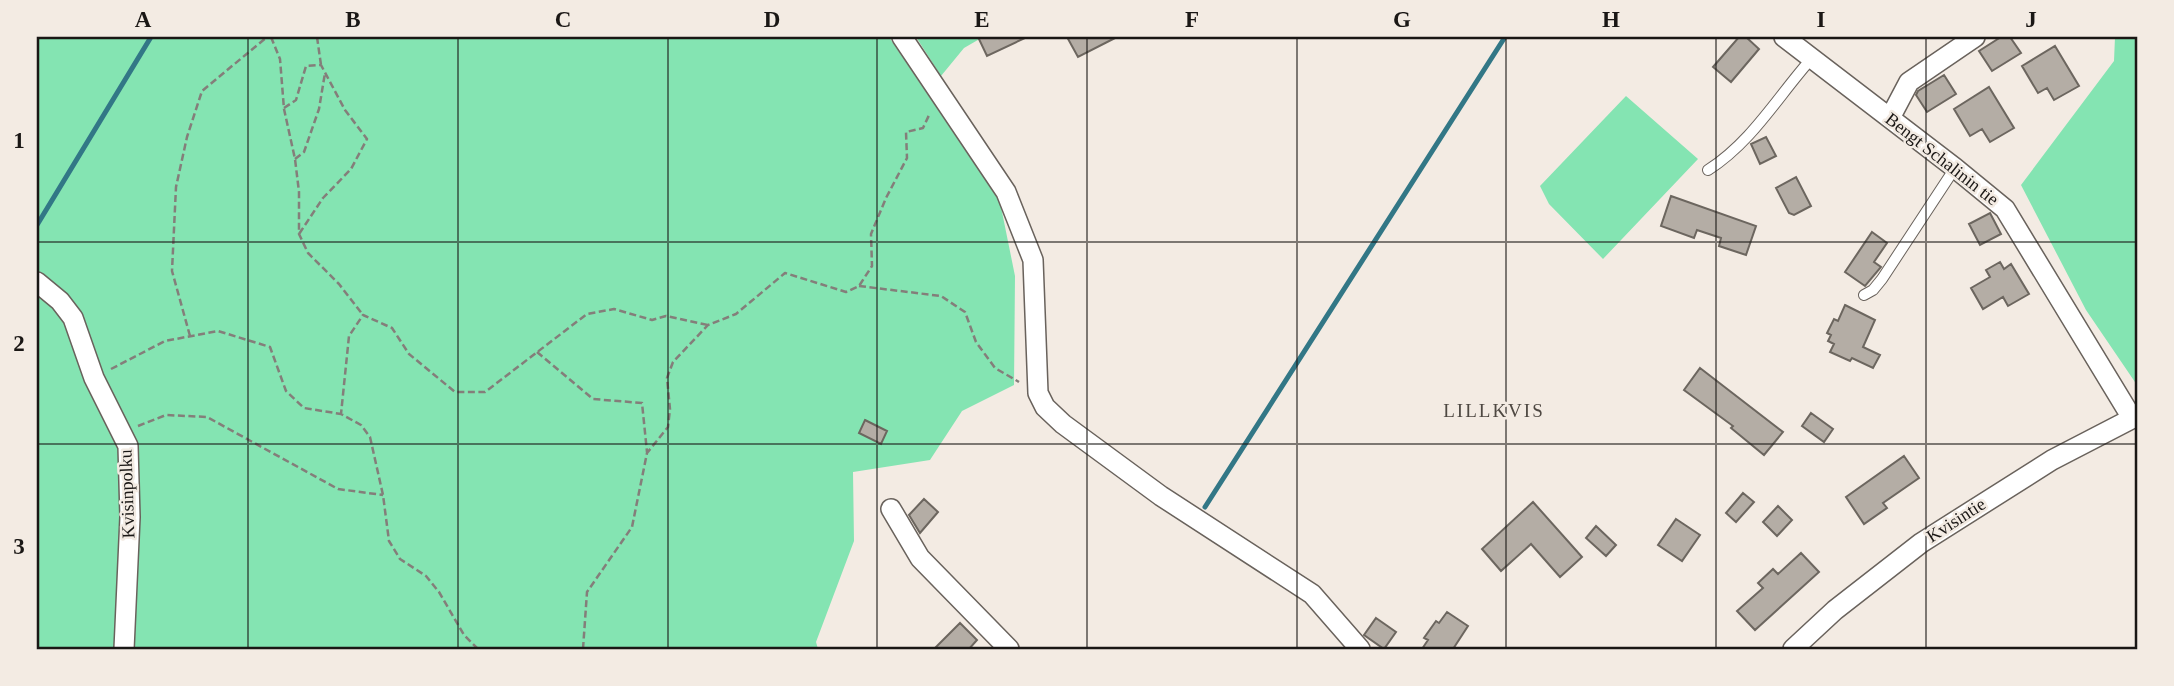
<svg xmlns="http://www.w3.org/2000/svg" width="2174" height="686" font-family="'Times New Roman',serif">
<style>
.green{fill:#84e4b2}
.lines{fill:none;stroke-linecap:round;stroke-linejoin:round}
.stream{stroke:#327786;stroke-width:5}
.building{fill:#b4ada5;stroke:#6c665f;stroke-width:2}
.lane-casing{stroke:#69625c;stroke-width:12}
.street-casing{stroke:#69625c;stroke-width:22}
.path{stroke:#847e7a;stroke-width:2.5;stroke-dasharray:7 3.5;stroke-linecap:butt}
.lane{stroke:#fff;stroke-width:10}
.street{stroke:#fff;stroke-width:19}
.grid{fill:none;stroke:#1a1715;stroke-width:2;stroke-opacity:0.55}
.labels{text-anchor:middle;stroke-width:5;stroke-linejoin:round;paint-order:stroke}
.street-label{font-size:18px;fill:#1a1715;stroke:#f3ebe3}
.neighbourhood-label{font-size:19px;letter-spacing:2px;fill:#4e4842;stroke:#f3ebe3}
.neatline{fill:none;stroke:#1a1715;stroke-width:2.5}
.grid-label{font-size:23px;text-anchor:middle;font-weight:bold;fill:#1a1715}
</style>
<rect width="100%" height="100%" fill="#f3ebe3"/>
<path class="green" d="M 37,37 L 889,37 L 1000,202 L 1015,276 L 1014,385 L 962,411 L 930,460 L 853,472 L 854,541 L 816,642 L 818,649 L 37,649 Z
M 916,37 L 983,37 L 964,48 L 941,76 Z
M 2115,37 L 2137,37 L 2137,385 L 2086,310 L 2021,185 L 2114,61 Z
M 1626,96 L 1698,159 L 1603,259 L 1549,204 L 1540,186 Z"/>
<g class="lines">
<path class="stream" d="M 37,225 L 151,37
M 1205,507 L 1505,37"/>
</g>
<path class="building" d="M 978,37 L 1027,37 L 987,56 Z
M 1067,37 L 1117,37 L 1078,57 Z
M 1739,37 L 1746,37 L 1759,49 L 1731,82 L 1713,67 Z
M 2001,37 L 2010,37 L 2021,53 L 1992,71 L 1979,51 Z
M 2055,46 L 2079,86 L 2054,100 L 2047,88 L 2038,93 L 2022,66 Z
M 1944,75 L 1956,94 L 1927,112 L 1916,95 L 1918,91 Z
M 1989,87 L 2014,128 L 1990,142 L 1982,129 L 1970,136 L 1954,109 Z
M 1766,137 L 1776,156 L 1760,164 L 1751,144 Z
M 1796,177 L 1811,206 L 1794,215 L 1789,213 L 1776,188 Z
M 1671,196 L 1756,226 L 1746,255 L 1719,246 L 1721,238 L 1697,230 L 1694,238 L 1661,226 Z
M 1990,213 L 2001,234 L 1980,245 L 1969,224 Z
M 1872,232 L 1887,243 L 1874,262 L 1881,267 L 1865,286 L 1845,272 Z
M 2000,262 L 2004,269 L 2011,264 L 2029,294 L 2008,306 L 2003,297 L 1983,309 L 1971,288 L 1990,277 L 1986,270 Z
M 1845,305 L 1875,320 L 1863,347 L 1880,355 L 1873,368 L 1852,358 L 1850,361 L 1830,352 L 1834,344 L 1828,341 L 1831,335 L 1827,333 L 1834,319 L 1838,321 Z
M 1700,368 L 1783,432 L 1764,455 L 1731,428 L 1733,426 L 1684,390 Z
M 1811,413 L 1833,429 L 1824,442 L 1802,426 Z
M 865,420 L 887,431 L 881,444 L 859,433 Z
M 1904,456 L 1919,478 L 1883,503 L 1887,508 L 1864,524 L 1846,497 Z
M 1743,493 L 1754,502 L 1736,522 L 1726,513 Z
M 924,499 L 938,512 L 920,533 L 909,515 Z
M 1533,502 L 1582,557 L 1560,577 L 1531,544 L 1501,571 L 1482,549 Z
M 1778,506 L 1792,520 L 1777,536 L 1763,522 Z
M 1676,519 L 1700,535 L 1682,561 L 1658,545 Z
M 1596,526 L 1616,545 L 1606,556 L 1586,538 Z
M 1801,553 L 1819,572 L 1755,630 L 1737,611 L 1763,588 L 1758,583 L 1773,569 L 1778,574 Z
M 1447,612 L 1468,626 L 1453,649 L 1422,649 L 1428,640 L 1424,638 L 1436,621 L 1439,623 Z
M 1376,618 L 1396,632 L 1384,649 L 1364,635 Z
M 960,623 L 977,640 L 969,649 L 934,649 Z"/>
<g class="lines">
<defs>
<path id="lane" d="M 1708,170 C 1752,142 1778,96 1812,58
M 1864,295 L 1873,290 L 1882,279 L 1955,168"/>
<path id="street" d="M 902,37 L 1006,192 L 1033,260 L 1038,393 L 1045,407 L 1063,424 L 1161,496 L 1312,594 L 1360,649
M 1784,37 L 1955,168 L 2005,209 L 2132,418
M 1890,118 L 1909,82 L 1975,37
M 37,282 L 60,301 L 73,318 L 94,378 L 128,446 L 130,517 L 124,649
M 891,509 L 920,558 L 1009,649
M 1793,649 L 1835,610 L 1921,543 L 2052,460 L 2137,416"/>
</defs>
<use href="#lane" class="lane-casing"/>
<use href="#street" class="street-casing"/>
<path class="path" d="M 271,37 L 280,59 L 284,109 L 295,159 L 299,192 L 299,234 L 308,253 L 339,284 L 363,315
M 317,37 L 321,65
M 284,108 L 296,100 L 306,66 L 321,65 L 345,110 L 367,139 L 351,169 L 323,198 L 299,234
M 295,159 L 304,152 L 319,109 L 325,73
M 859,286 L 941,296 L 965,312 L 976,342 L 995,368 L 1019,382
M 190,336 L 172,271 L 176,187 L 187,137 L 202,91 L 267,37
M 537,352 L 593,399 L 642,403 L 647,452
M 111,369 L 165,341 L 218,331 L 270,347 L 286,391 L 304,408 L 341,414
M 138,426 L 166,415 L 207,417 L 338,489 L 383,495
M 478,649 L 464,635 L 439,592 L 426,576 L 400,559 L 389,541 L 383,495 L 370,437 L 361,425 L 341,414 L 349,336 L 363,315 L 392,328 L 409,354 L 455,392 L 485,392 L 587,314 L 614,309 L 652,320 L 666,316 L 708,325
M 583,649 L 587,592 L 632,527 L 647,453 L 668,427 L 670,409 L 667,378 L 673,362 L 708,325 L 736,314 L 785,273 L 846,292 L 859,286 L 872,266 L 871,234 L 886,198 L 907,158 L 906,132 L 923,128 L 930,113"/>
<use href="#lane" class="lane"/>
<use href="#street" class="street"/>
</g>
<path class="grid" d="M 248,37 L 248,649M 458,37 L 458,649M 668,37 L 668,649M 877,37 L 877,649M 1087,37 L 1087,649M 1297,37 L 1297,649M 1506,37 L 1506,649M 1716,37 L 1716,649M 1926,37 L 1926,649M 37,242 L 2137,242M 37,444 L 2137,444"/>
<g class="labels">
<g class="street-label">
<text transform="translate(1942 159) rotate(38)" y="6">Bengt Schalinin tie</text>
<text transform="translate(127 494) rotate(-92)" y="6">Kvisinpolku</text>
<text transform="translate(1956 520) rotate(-33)" y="6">Kvisintie</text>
</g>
<g class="neighbourhood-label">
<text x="1494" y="417">LILLKVIS</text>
</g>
</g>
<rect width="2174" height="686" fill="none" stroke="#f3ebe3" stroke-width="77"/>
<rect x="38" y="38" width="2098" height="610" class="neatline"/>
<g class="grid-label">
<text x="143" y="27">A</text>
<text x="353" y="27">B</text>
<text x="563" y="27">C</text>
<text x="772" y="27">D</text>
<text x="982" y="27">E</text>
<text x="1192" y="27">F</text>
<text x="1402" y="27">G</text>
<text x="1611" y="27">H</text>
<text x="1821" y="27">I</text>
<text x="2031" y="27">J</text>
<text x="19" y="148">1</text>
<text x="19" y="351">2</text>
<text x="19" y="554">3</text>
</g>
</svg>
